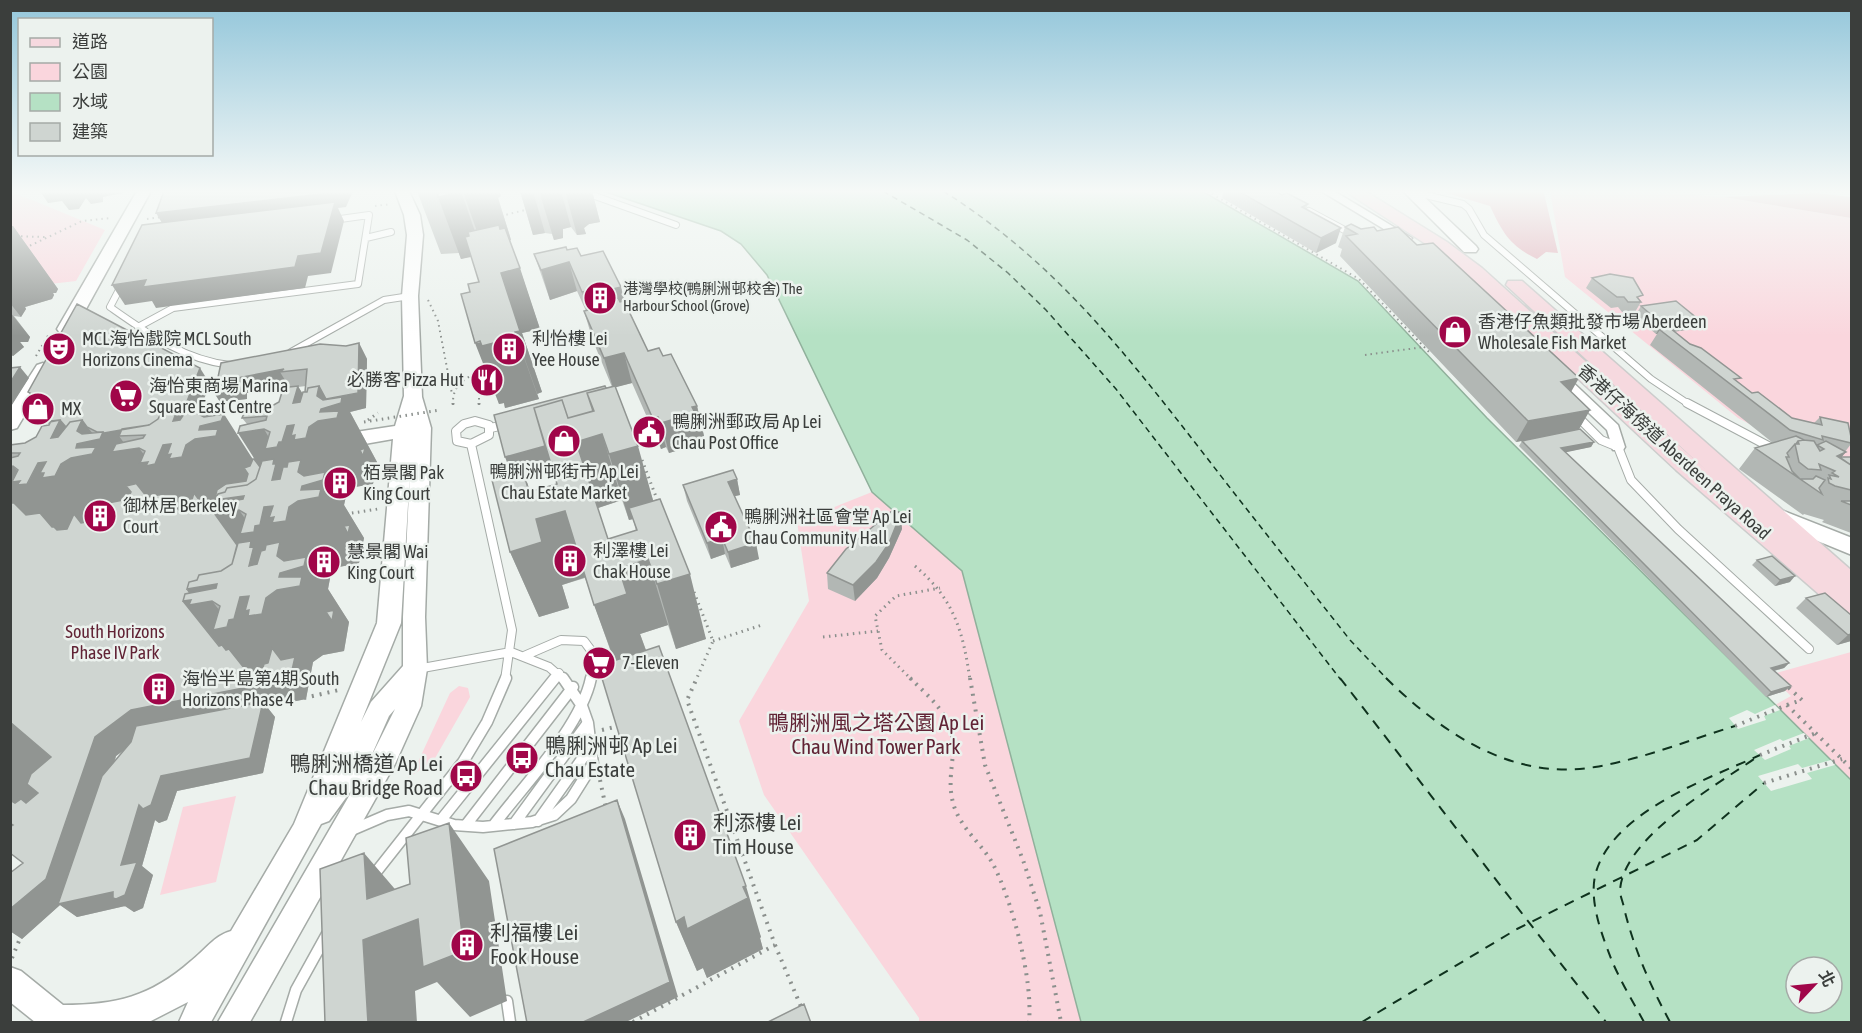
<svg xmlns="http://www.w3.org/2000/svg" width="1862" height="1033" font-family="'Asap Condensed','Noto Sans TC',sans-serif">
<style>
.green{fill:#fad6dd}
.forest{fill:#e2afb9}
.water{fill:#b5e1c4;stroke:#90b09b;stroke-width:1.5;fill-rule:evenodd}
.pier{fill:#ecf2ee}
.lines{fill:none;stroke-linecap:round;stroke-linejoin:round}
.ferry-far1{stroke:#0f321e;stroke-width:1.5;stroke-dasharray:6 4.5;stroke-linecap:butt}
.ferry{stroke:#0f321e;stroke-width:2;stroke-dasharray:10 8;stroke-linecap:butt}
.lane-far2-casing{stroke:#a5aba7;stroke-width:8}
.lane-far1-casing{stroke:#a5aba7;stroke-width:10}
.lane-casing{stroke:#a5aba7;stroke-width:13}
.street-casing{stroke:#a5aba7;stroke-width:3}
.secondary-casing{stroke:#a5aba7;stroke-width:3}
.primary-casing{stroke:#cccdcc;stroke-width:3}
.path-far2{stroke:#8b908d;stroke-width:2;stroke-dasharray:1.5 4;stroke-linecap:butt}
.path-far1{stroke:#8b908d;stroke-width:3;stroke-dasharray:1.5 4.5;stroke-linecap:butt}
.path{stroke:#8b908d;stroke-width:4;stroke-dasharray:2 6;stroke-linecap:butt}
.lane-far2{stroke:#fff;stroke-width:6}
.lane-far1{stroke:#fff;stroke-width:8}
.lane{stroke:#fff;stroke-width:10}
.street{fill:#fff;fill-rule:evenodd}
.secondary{fill:#fff;fill-rule:evenodd}
.primary{fill:#f6d9df;fill-rule:evenodd}
.path-bridge{stroke:#8b908d;stroke-width:3;stroke-dasharray:1.5 4.5;stroke-linecap:butt}
.wall{fill:#b2b7b4;fill-rule:evenodd}
.shaded-wall{fill:#919592;fill-rule:evenodd}
.building{fill:#cfd5d1;stroke:#919592;stroke-width:1.5}
.labels{text-anchor:middle;stroke-width:5;stroke-linejoin:round;paint-order:stroke}
.far-poi-label{font-size:15px;fill:#3b3e3c;stroke:#ecf2ee;text-anchor:start}
.poi-label{font-size:18px;fill:#3b3e3c;stroke:#ecf2ee;text-anchor:start}
.street-label{font-size:18px;fill:#3b3e3c;stroke:#ecf2ee}
.park-label{font-size:18px;fill:#612335;stroke:#ecf2ee}
.near-park-label{font-size:21px;fill:#612335;stroke:#ecf2ee}
.near-poi-label{font-size:21px;fill:#3b3e3c;stroke:#ecf2ee;text-anchor:start}
</style>
<rect width="100%" height="100%" fill="#ecf2ee"/>
<path class="green" d="M 10,191 L 105,230 L 76,281 L 41,285 L 11,279 Z
M 1550,191 L 1632,191 L 1724,197 L 1851,218 L 1851,477 L 1738,418 L 1565,277 Z
M 872,492 L 962,571 L 1081,1022 L 919,1022 L 919,1018 L 764,795 L 739,721 L 809,601 L 797,522 Z
M 1851,652 L 1851,780 L 1775,705 L 1791,696 L 1769,675 Z
M 459,686 L 468,688 L 470,697 L 434,760 L 407,779 L 417,764 L 450,693 Z
M 236,796 L 216,882 L 160,895 L 183,807 Z"/>
<path class="forest" d="M 1440,191 L 1539,191 L 1544,193 L 1558,253 L 1546,252 L 1537,259 C 1509,245 1503,233 1490,206 Z
M 1816,193 L 1851,197 L 1851,218 L 1724,197 Z"/>
<path class="water" d="M 603,191 L 1202,191 L 1358,281 L 1487,418 L 1851,780 L 1851,1022 L 1081,1022 L 962,571 L 872,492 L 767,275 L 741,244 L 721,231 ZM 1796,967 L 1832,967 L 1832,1003 L 1796,1003 Z"/>
<path class="pier" d="M 1775,705 L 1780,710 L 1764,716 L 1766,720 L 1738,729 L 1729,718 L 1747,710 L 1755,714 Z
M 1804,733 L 1809,738 L 1789,746 L 1791,749 L 1765,760 L 1754,750 L 1780,739 L 1783,741 Z
M 1831,760 L 1835,765 L 1807,773 L 1812,779 L 1771,791 L 1758,776 L 1798,764 L 1802,768 Z"/>
<g class="lines">
<path class="ferry-far1" d="M 883,191 L 967,240 L 1008,273 L 1046,310 L 1116,389 L 1341,680
M 943,191 C 1056,262 1126,354 1207,458 C 1254,519 1302,579 1350,640 L 1388,680"/>
<path class="ferry" d="M 1340,678 L 1606,1022
M 1386,678 C 1443,734 1513,781 1595,767 C 1643,759 1689,740 1735,726
M 1362,1022 L 1517,929 L 1697,840 L 1764,783
M 1644,1022 C 1633,1002 1621,982 1612,961 C 1602,935 1588,900 1596,872 C 1614,811 1708,779 1760,755
M 1670,1022 C 1650,985 1634,949 1624,908 C 1623,902 1620,896 1620,890 C 1624,837 1714,787 1754,759"/>
<defs>
<path id="lane-far2" d="M 581,191 L 676,225
M 1413,192 L 1463,204 L 1469,209 L 1484,235 L 1651,379 L 1690,405
M 1309,211 L 1352,234
M 366,238 L 391,232
M 121,286 L 110,307 C 147,333 184,360 230,365
M 138,327 L 173,308 L 358,284 L 369,215 L 333,220
M 291,352 L 384,300 L 410,296"/>
<path id="lane-far1" d="M 1687,403 L 1772,448
M 1576,415 L 1601,440 L 1618,447 L 1631,480 L 1678,529 L 1809,649
M 475,421 L 489,425 L 489,435 L 471,444 L 457,441 L 456,431 L 464,424 Z
M 491,428 L 507,424
M 471,444 L 512,630 L 505,680
M 524,656 L 561,640 L 584,641 L 593,653 L 591,680
M 417,669 L 511,652 L 549,667 L 564,680
M 554,680 L 559,673"/>
<path id="lane" d="M 441,820 L 555,678
M 538,821 L 592,745
M 514,824 L 587,724
M 466,825 L 573,687
M 493,826 C 523,786 581,727 591,678
M 352,830 L 387,815 L 409,811 L 454,825 L 483,827 L 532,822 L 554,815 L 571,799 L 593,764 L 588,723 L 582,706 L 563,678
M 373,876 L 463,762 L 487,722 L 506,678
M 507,1001 L 510,1022
M 286,1022 L 296,990 L 327,934"/>
<path id="street" d="M 1321,191 L 1334,191 L 1412,238 L 1410,240 L 1402,240 Z
M 1559,373 L 1564,374 L 1618,425 L 1625,447 L 1623,450 L 1613,450 L 1607,430 L 1554,380 L 1552,377 L 1554,374 Z"/>
<path id="secondary" d="M 137,191 L 151,191 L 75,329 L 66,334 L 60,333 L 57,329 Z
M 395,191 L 409,191 L 420,215 L 423,235 L 418,296 L 422,397 L 431,428 L 425,617 L 427,669 L 421,706 L 395,764 L 250,1022 L 218,1022 L 356,784 L 329,821 L 321,824 L 211,1022 L 179,1022 L 188,1002 L 149,1022 L 35,1022 L 10,1002 L 10,967 L 21,971 L 63,1005 C 116,1005 150,997 191,961 C 204,951 215,935 231,931 L 294,824 L 377,623 L 393,439 L 336,449 L 329,447 L 326,442 L 329,437 L 336,435 L 395,426 L 404,396 L 402,296 L 407,235 L 404,215 ZM 410,471 L 403,617 L 403,666 L 371,702 L 361,722 L 401,623 ZM 395,709 L 369,761 L 389,716 Z
M 1403,191 L 1418,191 L 1476,246 L 1478,249 L 1476,252 L 1464,252 Z
M 43,363 L 52,369 L 17,428 L 10,430 L 10,407 L 37,365 Z
M 1776,508 L 1852,538 L 1852,555 L 1769,521 L 1766,516 L 1769,511 Z"/>
<path id="primary" d="M 1345,191 L 1365,191 L 1447,242 L 1482,268 L 1706,470 L 1506,285 L 1508,281 L 1522,281 L 1852,571 L 1852,618 L 1843,615 L 1676,470 L 1468,276 L 1435,250 Z"/>
</defs>
<use href="#lane-far2" class="lane-far2-casing"/>
<use href="#lane-far1" class="lane-far1-casing"/>
<use href="#lane" class="lane-casing"/>
<use href="#street" class="street-casing"/>
<use href="#secondary" class="secondary-casing"/>
<use href="#primary" class="primary-casing"/>
<path class="path-far2" d="M 1207,191 L 1359,279 L 1429,352
M 375,206 L 391,204
M 501,216 L 529,209
M 147,219 L 161,217
M 10,236 L 45,237
M 25,248 L 82,221 L 111,218
M 428,300 L 438,321 L 452,394
M 1365,355 L 1424,347
M 36,356 L 49,334
M 453,405 C 452,386 463,379 479,372 L 479,405"/>
<path class="path-far1" d="M 453,403 L 453,407
M 479,403 L 479,408
M 368,420 L 378,413
M 642,460 L 658,502
M 524,480 L 555,471
M 346,514 L 378,509
M 915,566 C 954,599 963,631 970,680
M 694,592 L 713,641 L 696,680
M 823,637 L 878,631
M 713,641 L 762,625
M 912,680 L 882,650 L 875,616 L 896,596 L 940,588"/>
<path class="path" d="M 910,678 C 927,695 945,709 951,732 C 958,756 944,779 955,809 C 964,832 984,846 994,866 C 1013,904 1033,980 1029,1022
M 970,678 L 985,765 L 1023,860 L 1040,912 L 1061,1022
M 304,698 L 339,690
M 1787,705 L 1802,700 L 1788,687
M 1735,726 L 1787,705 L 1852,769
M 602,730 L 619,726
M 1760,755 L 1816,733
M 606,769 L 616,772
M 600,780 L 606,808
M 1764,783 L 1842,759
M 775,945 L 802,1009
M 12,958 L 21,936
M 633,1022 L 775,945 L 687,700 L 697,678"/>
<use href="#lane-far2" class="lane-far2"/>
<use href="#lane-far1" class="lane-far1"/>
<use href="#lane" class="lane"/>
<use href="#street" class="street"/>
<use href="#secondary" class="secondary"/>
<use href="#primary" class="primary"/>
<path class="path-bridge" d="M 364,422 L 440,410"/>
</g>
<path class="wall" d="M 417,191 L 499,191 L 501,196 L 498,198 L 509,233 L 511,240 L 510,240 L 540,329 L 522,333 L 542,392 L 537,394 L 539,399 L 505,408 L 504,403 L 499,404 L 470,292 L 479,282 L 471,256 L 461,259 L 459,253 L 441,254 Z
M 520,191 L 539,191 L 545,211 L 539,191 L 592,191 L 600,222 L 589,224 L 584,228 L 586,234 L 577,235 L 571,227 L 563,229 L 563,238 L 554,240 L 552,234 L 545,233 L 533,235 Z
M 1224,191 L 1274,191 L 1282,195 L 1308,204 L 1306,209 L 1336,243 L 1316,253 L 1222,198 Z
M 1351,224 L 1571,392 L 1590,410 L 1578,430 L 1594,442 L 1591,447 L 1565,452 L 1789,663 L 1784,668 L 1774,671 L 1785,691 L 1766,697 L 1519,446 L 1522,441 L 1525,440 L 1516,442 L 1340,256 L 1342,249 L 1338,247 L 1345,227 Z
M 10,226 L 13,226 L 58,289 L 56,293 L 53,293 L 54,295 L 52,299 L 25,307 L 26,309 L 21,317 L 14,316 L 30,337 L 28,342 L 20,342 L 24,347 L 13,356 L 10,356 Z
M 567,250 L 581,256 L 621,287 L 625,302 L 648,351 L 663,356 L 697,406 L 704,436 L 700,437 L 702,443 L 669,453 L 666,447 L 661,449 L 632,383 L 615,387 L 653,500 L 706,639 L 676,649 L 668,625 L 640,634 L 646,650 L 761,937 L 760,938 L 763,949 L 707,978 L 703,968 L 697,971 L 676,922 L 606,672 L 614,661 L 585,578 L 562,585 L 569,608 L 539,617 L 510,552 L 512,474 L 606,388 L 612,387 L 593,341 L 584,311 L 586,311 L 577,291 L 550,300 L 534,254 ZM 552,467 L 557,484 L 530,491 L 524,475 ZM 622,500 L 629,520 L 633,519 L 636,531 L 608,539 L 598,508 Z
M 1592,278 L 1640,300 L 1641,302 L 1635,312 L 1622,312 L 1618,307 L 1611,308 L 1586,288 Z
M 1641,306 L 1691,329 L 1674,332 L 1752,393 L 1792,418 L 1814,423 L 1820,417 L 1851,437 L 1851,444 L 1841,457 L 1851,457 L 1851,533 L 1822,522 L 1824,520 L 1804,514 L 1803,515 L 1739,469 L 1755,448 L 1773,443 L 1650,345 L 1657,334 L 1656,334 L 1635,316 Z
M 359,343 L 367,359 L 366,408 L 350,412 L 377,462 L 373,484 L 355,487 L 347,492 L 344,505 L 364,538 L 359,563 L 339,567 L 331,573 L 328,589 L 349,622 L 344,651 L 323,655 L 313,662 L 306,699 L 267,707 L 275,717 L 263,773 L 177,791 L 167,820 L 159,823 L 155,820 L 142,866 L 153,875 L 143,908 L 134,912 L 125,906 L 77,917 L 60,905 L 22,939 L 10,931 L 10,873 L 23,863 L 10,853 L 10,445 L 25,443 L 36,437 L 49,425 L 42,417 L 46,411 L 41,407 L 28,392 L 210,384 L 202,404 L 210,416 L 253,459 L 254,459 L 247,424 L 242,418 L 270,407 L 279,402 L 288,391 L 289,388 L 288,385 L 247,393 L 247,399 L 220,402 L 210,386 L 346,346 ZM 306,386 L 305,392 L 303,394 L 298,387 ZM 123,751 L 115,761 L 116,756 Z
M 737,479 L 740,495 L 734,496 L 759,559 L 731,568 L 725,554 L 711,559 L 687,501 L 683,485 Z
M 902,529 L 889,558 L 877,578 L 855,601 L 828,589 L 827,573 Z
M 1757,560 L 1790,582 L 1775,586 L 1752,565 Z
M 1806,598 L 1851,615 L 1851,641 L 1837,645 L 1796,608 Z"/>
<path class="shaded-wall" d="M 40,191 L 124,191 L 123,193 L 103,197 L 103,202 L 91,204 L 86,198 L 79,209 L 69,210 L 62,201 L 48,203 Z
M 340,191 L 353,191 L 346,207 L 338,208 L 344,221 L 331,273 L 308,276 L 305,288 L 156,308 L 152,301 L 125,305 L 112,285 L 165,228 L 156,213 Z
M 441,191 L 461,191 L 480,246 L 471,257 L 461,259 L 438,197 Z
M 470,191 L 499,191 L 501,196 L 498,198 L 511,240 L 493,246 L 485,254 L 463,192 Z
M 520,191 L 533,191 L 545,233 L 533,235 Z
M 539,191 L 561,191 L 571,227 L 563,229 L 563,238 L 554,240 Z
M 565,191 L 592,191 L 600,222 L 589,224 L 584,228 L 586,234 L 577,235 Z
M 10,226 L 13,226 L 58,289 L 56,293 L 53,293 L 54,295 L 52,299 L 25,307 L 26,309 L 21,317 L 10,303 Z
M 1341,228 L 1336,243 L 1316,253 L 1321,238 Z
M 569,262 L 577,291 L 550,300 L 541,270 Z
M 520,268 L 540,329 L 522,333 L 542,392 L 537,394 L 515,332 L 501,273 Z
M 621,287 L 628,316 L 605,322 L 597,293 Z
M 595,289 L 604,318 L 587,305 L 592,321 L 590,322 L 582,292 Z
M 10,312 L 30,337 L 28,342 L 20,342 L 24,347 L 13,356 L 10,352 Z
M 1698,319 L 1691,329 L 1664,333 L 1660,330 L 1657,334 L 1656,334 L 1662,324 Z
M 517,337 L 539,399 L 505,408 L 504,403 L 499,404 L 475,343 Z
M 359,343 L 367,359 L 366,408 L 350,412 L 377,462 L 373,484 L 355,487 L 347,492 L 344,505 L 364,538 L 359,563 L 339,567 L 331,573 L 328,589 L 349,622 L 344,651 L 323,655 L 313,662 L 306,699 L 267,707 L 275,717 L 263,773 L 177,791 L 167,820 L 159,823 L 155,820 L 142,866 L 153,875 L 143,908 L 134,912 L 113,898 L 125,906 L 77,917 L 60,905 L 22,939 L 10,931 L 10,909 L 95,737 L 131,710 L 236,666 L 183,601 L 187,589 L 217,584 L 240,597 L 249,596 L 266,598 L 148,513 L 10,542 L 10,467 L 13,466 L 28,483 L 60,420 L 82,420 L 97,439 L 103,432 L 173,421 L 180,403 L 200,368 L 210,384 L 202,404 L 215,423 L 224,414 L 266,480 L 264,507 L 280,499 L 238,433 L 264,429 L 275,448 L 293,403 L 298,386 L 308,403 L 317,396 L 319,386 ZM 145,435 L 179,445 L 171,444 L 163,445 L 152,465 L 139,448 L 127,447 L 119,436 ZM 239,510 L 246,514 L 254,531 ZM 212,601 L 220,606 L 229,622 ZM 151,730 L 121,865 L 70,896 L 116,756 Z
M 624,353 L 632,383 L 613,388 L 604,358 Z
M 20,367 L 29,378 L 10,408 L 10,383 Z
M 284,369 L 280,372 L 288,385 L 247,393 L 247,399 L 220,402 L 210,386 L 238,378 Z
M 1579,378 L 1567,399 L 1561,382 Z
M 697,406 L 704,436 L 700,437 L 702,443 L 669,453 L 661,423 L 692,407 Z
M 1590,410 L 1578,431 L 1516,442 L 1528,421 Z
M 658,417 L 666,447 L 661,449 L 653,419 Z
M 599,431 L 602,434 L 622,500 L 598,508 L 581,458 L 524,475 L 541,518 L 565,511 L 589,576 L 562,585 L 569,608 L 539,617 L 510,552 L 513,478 L 505,457 Z
M 1594,442 L 1591,447 L 1558,454 L 1561,448 Z
M 638,446 L 656,511 L 629,508 L 633,519 L 629,520 L 609,454 Z
M 1846,452 L 1833,467 L 1837,456 Z
M 737,479 L 740,495 L 731,497 L 728,482 Z
M 901,513 L 902,529 L 889,558 L 877,578 L 855,601 L 853,585 Z
M 722,538 L 725,554 L 711,559 L 707,543 Z
M 756,543 L 759,559 L 731,568 L 728,552 Z
M 648,559 L 668,625 L 640,634 L 649,659 L 618,670 L 594,605 L 619,569 Z
M 690,574 L 706,639 L 676,649 L 657,584 Z
M 1795,576 L 1790,582 L 1775,586 L 1780,580 Z
M 1851,634 L 1851,641 L 1837,645 L 1848,635 Z
M 1789,663 L 1784,668 L 1766,673 L 1771,668 Z
M 1791,686 L 1785,691 L 1766,697 L 1771,692 Z
M 10,722 L 74,777 L 50,822 L 10,791 Z
M 10,791 L 45,818 L 39,822 L 10,800 Z
M 617,800 L 625,819 L 678,997 L 624,1023 L 581,1023 Z
M 449,823 L 489,881 L 507,1001 L 470,1017 L 437,982 L 415,991 L 417,1023 L 368,1023 L 363,940 L 367,899 L 364,853 L 412,909 Z
M 746,886 L 761,937 L 760,938 L 763,949 L 707,978 L 703,968 L 697,971 L 676,922 Z"/>
<path class="building" d="M 164,191 L 340,191 L 339,192 L 156,213 Z
M 417,191 L 449,191 L 448,195 L 438,197 L 437,191 L 417,192 Z
M 1238,191 L 1274,191 L 1282,195 L 1287,193 L 1308,204 L 1302,207 L 1341,228 L 1321,238 Z
M 335,202 L 321,253 L 298,256 L 295,267 L 143,287 L 146,280 L 112,285 L 142,225 Z
M 1351,224 L 1361,229 L 1374,227 L 1377,231 L 1398,227 L 1417,245 L 1433,243 L 1579,378 L 1561,382 L 1590,410 L 1528,421 L 1346,236 L 1357,234 L 1345,227 Z
M 499,225 L 500,229 L 505,228 L 520,268 L 501,273 L 520,331 L 515,332 L 517,337 L 482,346 L 480,341 L 475,343 L 461,294 L 470,292 L 468,284 L 479,282 L 465,237 L 469,236 L 468,232 Z
M 566,247 L 567,250 L 577,248 L 581,256 L 603,251 L 621,287 L 597,293 L 595,289 L 582,292 L 569,262 L 541,270 L 534,254 Z
M 1610,274 L 1633,278 L 1643,295 L 1637,297 L 1641,302 L 1628,302 L 1624,297 L 1617,297 L 1592,278 Z
M 618,298 L 620,302 L 624,301 L 648,351 L 659,348 L 663,356 L 671,354 L 697,406 L 692,407 L 695,413 L 661,423 L 658,417 L 653,419 L 624,353 L 604,358 L 584,311 L 589,310 L 587,305 Z
M 1676,301 L 1698,319 L 1662,324 L 1641,306 Z
M 77,304 L 200,368 L 184,409 L 180,403 L 171,404 L 170,408 L 163,409 L 158,419 L 149,425 L 104,433 L 103,432 L 97,432 L 87,427 L 82,420 L 70,422 L 66,427 L 60,420 L 50,422 L 42,417 L 49,404 L 28,392 Z
M 1670,328 L 1690,344 L 1701,348 L 1741,378 L 1734,379 L 1752,393 L 1758,392 L 1792,418 L 1822,425 L 1820,417 L 1848,423 L 1851,437 L 1851,443 L 1822,436 L 1823,440 L 1790,430 L 1660,330 Z
M 359,343 L 358,393 L 326,399 L 319,386 L 308,388 L 307,392 L 305,392 L 307,369 L 280,372 L 284,369 L 238,378 L 237,383 L 210,386 L 217,382 L 221,363 L 320,344 L 346,346 Z
M 20,367 L 10,383 L 10,368 Z
M 298,386 L 293,403 L 300,402 L 303,392 L 307,392 L 308,388 L 319,386 L 317,396 L 323,400 L 342,397 L 341,403 L 321,409 L 320,412 L 339,411 L 337,418 L 318,421 L 309,427 L 306,438 L 294,440 L 295,435 L 291,436 L 294,425 L 287,426 L 282,442 L 279,442 L 277,447 L 265,449 L 270,432 L 264,429 L 238,433 L 240,426 L 266,420 L 267,416 L 242,418 L 245,411 L 270,407 L 279,402 L 282,392 L 288,391 L 289,387 Z
M 605,386 L 606,388 L 587,393 L 593,411 L 568,418 L 562,400 L 534,408 L 545,446 L 505,457 L 494,415 Z
M 615,386 L 638,446 L 609,454 L 602,434 L 576,442 L 608,539 L 637,530 L 629,508 L 660,499 L 690,574 L 657,584 L 648,559 L 619,569 L 627,594 L 594,605 L 565,511 L 536,519 L 542,542 L 510,552 L 492,480 L 523,471 L 529,492 L 557,484 L 534,408 L 562,400 L 568,418 L 594,411 L 587,393 Z
M 180,403 L 173,421 L 180,420 L 190,405 L 202,403 L 198,414 L 204,417 L 224,414 L 221,421 L 200,426 L 199,430 L 218,429 L 216,436 L 195,439 L 186,445 L 182,457 L 169,459 L 171,454 L 167,455 L 171,444 L 163,445 L 155,464 L 146,466 L 148,462 L 140,463 L 145,451 L 139,448 L 112,452 L 116,444 L 143,438 L 145,435 L 119,436 L 122,429 L 149,425 L 158,419 L 163,409 L 170,408 L 171,404 Z
M 60,420 L 51,438 L 58,437 L 70,422 L 82,420 L 77,431 L 82,434 L 103,432 L 100,439 L 77,444 L 76,448 L 96,447 L 92,454 L 71,458 L 61,464 L 55,476 L 42,478 L 44,473 L 40,473 L 46,462 L 38,463 L 27,484 L 17,485 L 20,481 L 12,482 L 18,470 L 13,466 L 10,467 L 10,458 L 18,456 L 20,453 L 10,453 L 10,445 L 25,443 L 36,437 L 42,426 L 49,425 L 51,421 Z
M 1580,429 L 1594,442 L 1561,448 L 1789,663 L 1771,668 L 1791,686 L 1771,692 L 1522,441 Z
M 1796,436 L 1804,440 L 1798,441 L 1796,444 L 1795,444 L 1787,453 L 1789,457 L 1786,457 L 1792,471 L 1800,479 L 1813,479 L 1816,476 L 1825,480 L 1819,488 L 1822,494 L 1755,448 Z
M 1803,440 L 1814,441 L 1820,451 L 1824,449 L 1817,445 L 1826,441 L 1846,452 L 1837,456 L 1851,465 L 1851,490 L 1835,486 L 1829,483 L 1828,478 L 1831,479 L 1829,475 L 1839,477 L 1832,473 L 1835,471 L 1819,464 L 1821,470 L 1808,469 L 1799,462 L 1795,444 L 1799,444 L 1798,441 Z
M 365,448 L 363,456 L 360,450 Z
M 1841,457 L 1851,457 L 1851,465 L 1841,458 Z
M 253,459 L 254,459 L 260,467 L 256,479 L 247,485 L 227,488 L 225,492 L 218,494 L 215,500 L 218,503 L 214,504 L 212,510 L 237,545 L 232,564 L 221,571 L 199,575 L 197,580 L 189,582 L 187,589 L 190,593 L 185,594 L 183,601 L 219,646 L 222,645 L 226,650 L 229,649 L 248,673 L 262,670 L 264,664 L 268,663 L 272,648 L 281,660 L 295,657 L 290,679 L 131,710 L 95,737 L 46,879 L 10,909 L 10,873 L 23,863 L 10,853 L 10,827 L 13,825 L 10,823 L 10,800 L 15,803 L 21,799 L 26,803 L 38,793 L 27,784 L 31,774 L 51,757 L 10,722 L 10,503 L 14,503 L 26,515 L 40,513 L 52,527 L 54,527 L 57,530 L 67,529 L 74,514 L 81,523 L 93,521 L 98,509 L 108,503 L 128,499 L 131,492 L 126,486 L 135,484 L 135,482 L 147,497 L 164,494 L 174,508 L 177,508 L 180,511 L 189,509 L 194,493 L 202,504 L 214,502 L 217,490 L 226,484 L 246,481 L 248,474 L 244,468 L 250,466 Z
M 274,459 L 273,464 L 276,464 L 272,480 L 280,479 L 283,467 L 287,467 L 288,462 L 301,460 L 298,472 L 304,476 L 325,472 L 323,480 L 302,486 L 301,490 L 321,489 L 319,497 L 298,501 L 289,507 L 286,521 L 272,523 L 274,517 L 269,518 L 273,506 L 264,507 L 260,525 L 255,526 L 254,532 L 240,534 L 246,514 L 239,510 L 218,514 L 220,509 L 212,510 L 214,504 L 243,499 L 244,496 L 215,500 L 218,494 L 225,492 L 227,488 L 247,485 L 256,479 L 262,461 Z
M 733,470 L 737,479 L 728,482 L 756,543 L 728,552 L 722,538 L 707,543 L 683,485 Z
M 1841,501 L 1851,501 L 1851,505 Z
M 893,510 L 901,513 L 889,543 L 876,562 L 853,585 L 827,573 L 846,549 Z
M 350,525 L 348,534 L 344,526 Z
M 251,541 L 250,547 L 254,546 L 249,566 L 257,564 L 261,551 L 265,550 L 266,545 L 280,542 L 277,556 L 284,561 L 306,557 L 304,566 L 280,573 L 279,577 L 302,577 L 300,586 L 277,590 L 266,598 L 262,614 L 248,616 L 249,610 L 245,611 L 249,596 L 240,597 L 234,619 L 229,620 L 227,627 L 213,630 L 220,606 L 212,601 L 189,605 L 191,600 L 183,601 L 185,594 L 216,588 L 217,584 L 187,589 L 189,582 L 197,580 L 199,575 L 221,571 L 232,564 L 238,543 Z
M 1772,556 L 1795,576 L 1780,580 L 1757,560 Z
M 1825,593 L 1851,615 L 1851,634 L 1848,635 L 1806,598 Z
M 334,610 L 332,621 L 326,612 Z
M 659,646 L 746,886 L 743,887 L 748,898 L 687,929 L 684,917 L 676,922 L 601,675 L 606,672 L 607,663 Z
M 263,702 L 250,758 L 161,776 L 151,805 L 143,809 L 139,805 L 121,865 L 137,862 L 125,895 L 116,899 L 113,898 L 113,892 L 58,904 L 102,776 L 131,742 L 136,726 Z
M 617,800 L 670,982 L 581,1023 L 527,1023 L 494,849 Z
M 449,823 L 464,951 L 423,967 L 418,919 L 363,940 L 368,1023 L 325,1023 L 320,869 L 364,853 L 367,899 L 410,884 L 406,838 Z
M 804,1004 L 811,1023 L 766,1023 Z"/>
<linearGradient id="sky" x2="0" y2="1"><stop stop-color="#93c6da"/><stop offset="0.57" stop-color="#f6f9f7"/><stop offset="1" stop-color="#f6f9f7" stop-opacity="0"/></linearGradient>
<rect width="1862" height="336" fill="url(#sky)"/>
<defs>
<symbol id="building-disc" viewBox="-11 -11 22 22"><circle r="9.5" fill="#a00649" stroke="#ecf2ee"/><path d="M-4-6H4V6H1V3H-1V6H-4ZM-2.5-4.3h1.7v1.8h-1.7ZM.8-4.3h1.7v1.8H.8ZM-2.5-1h1.7V.8h-1.7ZM.8-1h1.7V.8H.8Z" fill="#fff"/></symbol>
<symbol id="shop-disc" viewBox="-11 -11 22 22"><circle r="9.5" fill="#a00649" stroke="#ecf2ee"/><path d="M-5-2.5h2.3a2.7 3.5 0 0 1 5.4 0H5L5.5 6h-11ZM-1.5-2.5h3a1.5 2.3 0 0 0-3 0Z" fill="#fff"/></symbol>
<symbol id="theatre-disc" viewBox="-11 -11 22 22"><circle r="9.5" fill="#a00649" stroke="#ecf2ee"/><path d="M-5-5.5Q0-4 5-5.5V0Q5 5 0 6Q-5 5-5 0ZM-3.3-2.5H-1v1.5H-3.3ZM1-2.5H3.3v1.5H1ZM-2.8 1Q0 5.5 2.8 1Z" fill="#fff"/></symbol>
<symbol id="restaurant-disc" viewBox="-11 -11 22 22"><circle r="9.5" fill="#a00649" stroke="#ecf2ee"/><path d="M-5-6h1v4h1v-4h1v4h1v-4h1v5L-1.5 .5V6h-2V.5L-5-1ZM5-6V6H3V1.5H1.5Q1.5-4 5-6Z" fill="#fff"/></symbol>
<symbol id="supermarket-disc" viewBox="-11 -11 22 22"><circle r="9.5" fill="#a00649" stroke="#ecf2ee"/><path d="M-6-5.5h2.5l.6 2H6L4.5 2H-2.5L-4.4-4H-6ZM-1.5 3.2a1.3 1.3 0 1 0 .1 0ZM3 3.2a1.3 1.3 0 1 0 .1 0Z" fill="#fff"/></symbol>
<symbol id="civic-disc" viewBox="-11 -11 22 22"><circle r="9.5" fill="#a00649" stroke="#ecf2ee"/><path d="M-.6-6.5H3V-4.5H.6V-3L4-1V1h2V6H-6V1h2V-1L-.6-3ZM-1.2 2.5V6h2.4V2.5Z" fill="#fff"/></symbol>
<symbol id="bus-disc" viewBox="-11 -11 22 22"><circle r="9.5" fill="#a00649" stroke="#ecf2ee"/><path d="M-5-6H5V4H4V6H2V4H-2V6H-4V4H-5ZM-3.5-4V0h7V-4ZM-3.5 1.2v1.5H-2V1.2ZM2 1.2v1.5H3.5V1.2Z" fill="#fff"/></symbol>
</defs>
<g fill-rule="evenodd">
<use href="#building-disc" x="581" y="279" width="38" height="38"/>
<use href="#shop-disc" x="1436" y="313" width="38" height="38"/>
<use href="#theatre-disc" x="40" y="330" width="38" height="38"/>
<use href="#building-disc" x="490" y="330" width="38" height="38"/>
<use href="#restaurant-disc" x="468" y="361" width="38" height="38"/>
<use href="#supermarket-disc" x="107" y="377" width="38" height="38"/>
<use href="#shop-disc" x="19" y="390" width="38" height="38"/>
<use href="#civic-disc" x="630" y="413" width="38" height="38"/>
<use href="#shop-disc" x="545" y="422" width="38" height="38"/>
<use href="#building-disc" x="321" y="464" width="38" height="38"/>
<use href="#building-disc" x="81" y="497" width="38" height="38"/>
<use href="#civic-disc" x="702" y="508" width="38" height="38"/>
<use href="#building-disc" x="551" y="542" width="38" height="38"/>
<use href="#building-disc" x="305" y="543" width="38" height="38"/>
<use href="#supermarket-disc" x="580" y="644" width="38" height="38"/>
<use href="#building-disc" x="140" y="670" width="38" height="38"/>
<use href="#bus-disc" x="503" y="739" width="38" height="38"/>
<use href="#bus-disc" x="447" y="757" width="38" height="38"/>
<use href="#building-disc" x="671" y="816" width="38" height="38"/>
<use href="#building-disc" x="448" y="926" width="38" height="38"/>
</g>
<g class="labels">
<g class="far-poi-label">
<text x="623" y="294">港灣學校(鴨脷洲邨校舍) The<tspan x="623" dy="17">Harbour School (Grove)</tspan></text>
</g>
<g class="poi-label">
<text x="1478" y="328">香港仔魚類批發市場 Aberdeen<tspan x="1478" dy="21">Wholesale Fish Market</tspan></text>
<text x="82" y="345">MCL海怡戲院 MCL South<tspan x="82" dy="21">Horizons Cinema</tspan></text>
<text x="532" y="345">利怡樓 Lei<tspan x="532" dy="21">Yee House</tspan></text>
<text x="464" y="386" text-anchor="end">必勝客 Pizza Hut</text>
<text x="149" y="392">海怡東商場 Marina<tspan x="149" dy="21">Square East Centre</tspan></text>
<text x="61" y="415">MX</text>
<text x="672" y="428">鴨脷洲郵政局 Ap Lei<tspan x="672" dy="21">Chau Post Office</tspan></text>
<text x="564" y="478" text-anchor="middle">鴨脷洲邨街市 Ap Lei<tspan x="564" dy="21">Chau Estate Market</tspan></text>
<text x="363" y="479">栢景閣 Pak<tspan x="363" dy="21">King Court</tspan></text>
<text x="123" y="512">御林居 Berkeley<tspan x="123" dy="21">Court</tspan></text>
<text x="744" y="523">鴨脷洲社區會堂 Ap Lei<tspan x="744" dy="21">Chau Community Hall</tspan></text>
<text x="593" y="557">利澤樓 Lei<tspan x="593" dy="21">Chak House</tspan></text>
<text x="347" y="558">慧景閣 Wai<tspan x="347" dy="21">King Court</tspan></text>
<text x="622" y="669">7-Eleven</text>
<text x="182" y="685">海怡半島第4期 South<tspan x="182" dy="21">Horizons Phase 4</tspan></text>
</g>
<g class="street-label">
<text transform="translate(1674 452) rotate(42)" y="6">香港仔海傍道 Aberdeen Praya Road</text>
</g>
<g class="park-label">
<text x="115" y="638">South Horizons<tspan x="115" dy="21">Phase IV Park</tspan></text>
</g>
<g class="near-park-label">
<text x="876" y="730">鴨脷洲風之塔公園 Ap Lei<tspan x="876" dy="24">Chau Wind Tower Park</tspan></text>
</g>
<g class="near-poi-label">
<text x="545" y="753">鴨脷洲邨 Ap Lei<tspan x="545" dy="24">Chau Estate</tspan></text>
<text x="443" y="771" text-anchor="end">鴨脷洲橋道 Ap Lei<tspan x="443" dy="24">Chau Bridge Road</tspan></text>
<text x="713" y="830">利添樓 Lei<tspan x="713" dy="24">Tim House</tspan></text>
<text x="490" y="940">利福樓 Lei<tspan x="490" dy="24">Fook House</tspan></text>
</g>
</g>
<rect width="1862" height="1033" fill="none" stroke="#3b3e3c" stroke-width="24"/>
<rect x="18" y="18" width="195" height="138" fill="#ecf2ee" stroke="#a5aaa7" stroke-width="1.5"/>
<rect x="30" y="38" width="30" height="9" fill="#f6d9df" stroke="#a5aaa7" stroke-width="1.5"/>
<text x="72" y="48" font-size="18" fill="#3b3e3c">道路</text>
<rect x="30" y="63" width="30" height="18" fill="#fad6dd" stroke="#a5aaa7" stroke-width="1.5"/>
<text x="72" y="78" font-size="18" fill="#3b3e3c">公園</text>
<rect x="30" y="93" width="30" height="18" fill="#b5e1c4" stroke="#a5aaa7" stroke-width="1.5"/>
<text x="72" y="108" font-size="18" fill="#3b3e3c">水域</text>
<rect x="30" y="123" width="30" height="18" fill="#cfd5d1" stroke="#a5aaa7" stroke-width="1.5"/>
<text x="72" y="138" font-size="18" fill="#3b3e3c">建築</text>
<g transform="translate(1814 985) rotate(64)"><circle r="28" fill="#ecf2ee" stroke="#a5aaa7" stroke-width="1.5"/>
<path d="M0-4.5L10 22L0 15L-10 22Z" fill="#a00649"/>
<text y="-9" font-size="16" font-weight="bold" text-anchor="middle" fill="#3b3e3c">北</text>
</g>
</svg>
